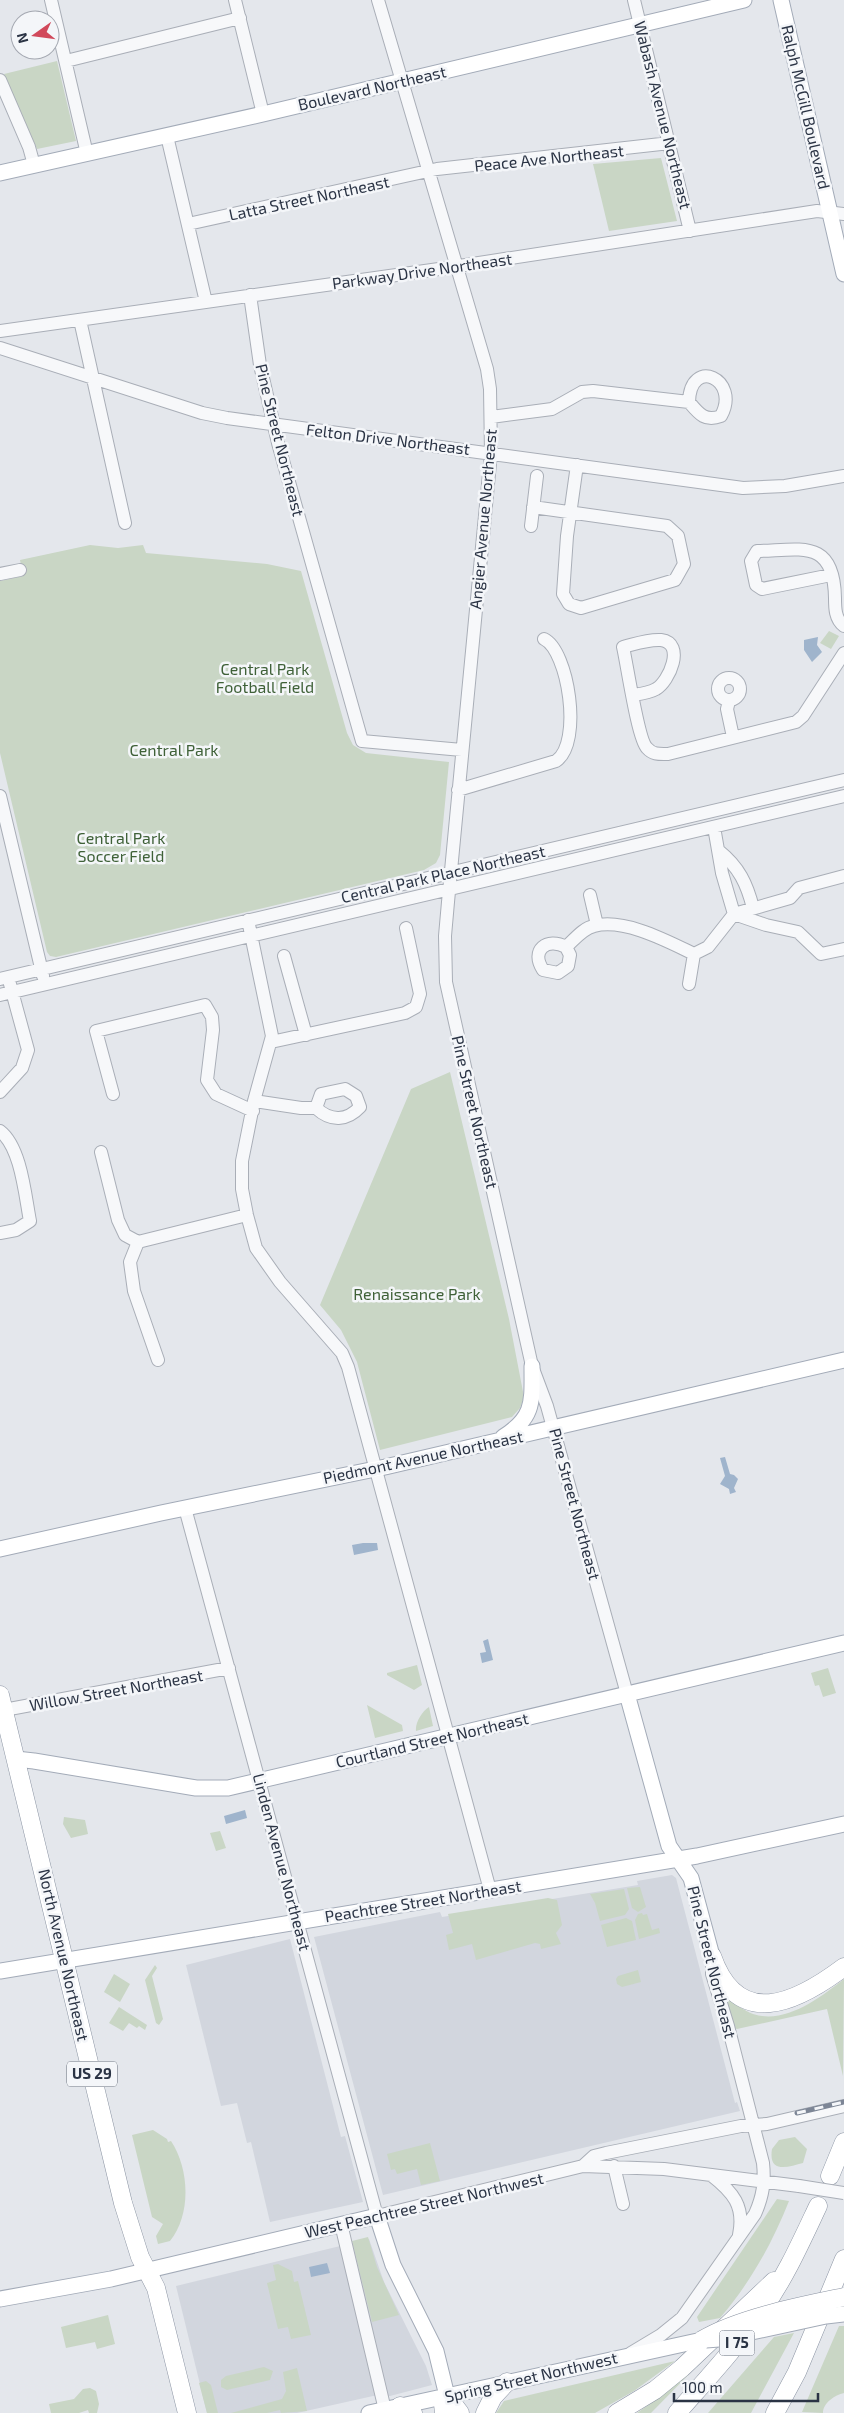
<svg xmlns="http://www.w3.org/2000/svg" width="844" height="2413" font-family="'Exo 2',sans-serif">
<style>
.built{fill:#d2d6de}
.green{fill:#c9d6c5}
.water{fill:#9fb4cc}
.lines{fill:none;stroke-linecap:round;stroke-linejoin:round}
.minor-casing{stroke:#a9aeb7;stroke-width:14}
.major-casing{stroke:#a3abb8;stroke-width:17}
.highway-casing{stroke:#8b94a3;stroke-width:19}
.minor{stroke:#f7f8fa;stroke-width:12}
.major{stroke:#fff;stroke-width:15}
.highway{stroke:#fff;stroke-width:18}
.rail-casing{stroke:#7d8696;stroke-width:5}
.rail{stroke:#f4f6f9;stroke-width:3;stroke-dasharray:9;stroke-linecap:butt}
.minor-bridge-casing{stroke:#a9aeb7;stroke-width:14;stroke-linecap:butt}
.major-bridge-casing{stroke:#a3abb8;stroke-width:17;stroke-linecap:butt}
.highway-bridge-casing{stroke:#8b94a3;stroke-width:19;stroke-linecap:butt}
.minor-bridge{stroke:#f7f8fa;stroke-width:12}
.major-bridge{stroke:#fff;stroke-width:15}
.highway-bridge{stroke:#fff;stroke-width:18}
.labels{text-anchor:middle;stroke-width:5;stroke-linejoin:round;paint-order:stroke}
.shield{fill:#f4f6f9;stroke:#676e7b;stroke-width:1}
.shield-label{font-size:15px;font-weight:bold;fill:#2b3445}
.street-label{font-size:16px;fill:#2b3445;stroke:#f4f6f9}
.park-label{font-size:16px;fill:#3f6138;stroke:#f4f6f9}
</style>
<rect width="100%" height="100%" fill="#e4e7ec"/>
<path class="built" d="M 672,1875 L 676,1878 L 735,2103 L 737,2102 L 740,2111 L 383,2195 L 314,1937 L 440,1912 L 442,1917 L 638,1885 L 637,1881 Z
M 290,1939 L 341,2137 L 345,2136 L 363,2202 L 270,2222 L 251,2142 L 247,2143 L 237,2103 L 221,2106 L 186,1965 Z
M 369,2239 L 384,2282 L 426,2366 L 432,2385 L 390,2396 L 373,2396 L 297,2413 L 207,2413 L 176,2286 Z"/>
<path class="green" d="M 57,61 L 76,141 L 37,149 L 4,74 Z
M 661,158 L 677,221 L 609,231 L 593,164 Z
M 90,545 L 118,548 L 143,545 L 146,553 L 267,564 L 301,571 L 347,733 L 353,745 L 366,753 L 449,762 L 440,855 L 436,863 L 424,870 L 56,957 L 50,956 L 47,952 L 0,753 L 0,581 L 23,576 L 20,560 Z
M 829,631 L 839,636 L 831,649 L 820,643 Z
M 450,1072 L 509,1319 L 524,1397 L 520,1408 L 512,1417 L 380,1450 L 357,1362 L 341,1330 L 320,1305 L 411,1089 Z
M 417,1665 L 422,1685 L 414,1690 L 387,1675 L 387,1673 Z
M 828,1668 L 836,1693 L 823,1697 L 819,1685 L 815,1686 L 811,1673 Z
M 367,1705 L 402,1725 L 403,1731 L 375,1738 Z
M 429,1707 L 433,1726 L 416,1731 C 415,1723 422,1711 429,1707 Z
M 64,1817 L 85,1820 L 88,1834 L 71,1838 L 63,1824 Z
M 220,1831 L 226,1848 L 216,1851 L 210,1833 Z
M 640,1887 L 646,1907 L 638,1912 L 632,1908 L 627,1888 Z
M 624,1889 L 629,1909 L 625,1915 L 600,1921 L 595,1903 L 590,1894 Z
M 548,1898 L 557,1900 L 562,1925 L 556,1933 L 561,1944 L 541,1949 L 540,1944 L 535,1943 L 476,1960 L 472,1944 L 449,1950 L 446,1935 L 453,1933 L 448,1914 Z
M 642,1913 L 643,1915 L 647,1914 L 652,1930 L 659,1928 L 660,1933 L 639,1939 L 635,1920 L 638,1914 Z
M 626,1918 L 632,1921 L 636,1940 L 607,1947 L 601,1925 Z
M 155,1965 L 157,1968 L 152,1976 L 163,2019 L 159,2025 L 156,2023 L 145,1980 Z
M 638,1970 L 641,1982 L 622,1987 L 617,1984 L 616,1979 L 618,1976 Z
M 114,1974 L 130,1984 L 120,2002 L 104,1992 Z
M 844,1979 L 843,2076 L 827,2009 L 737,2029 L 732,2027 L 722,2002 L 730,2000 C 737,2005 745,2011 753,2014 C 785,2025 821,1997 844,1979 Z
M 119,2007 L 147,2025 L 145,2030 L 139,2026 L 137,2028 L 129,2023 L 123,2031 L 109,2023 Z
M 153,2130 L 167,2139 L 168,2142 L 171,2141 C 190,2170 191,2215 170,2241 L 158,2244 L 156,2236 L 163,2224 L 152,2217 L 132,2135 Z
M 795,2137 L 807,2149 L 803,2163 C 788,2167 768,2174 772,2149 L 779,2140 Z
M 430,2143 L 440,2181 L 421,2185 L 417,2169 L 397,2174 L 395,2169 L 391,2170 L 387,2154 Z
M 777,2199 L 789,2201 C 772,2244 750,2283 720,2318 L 699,2322 L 697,2317 Z
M 368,2237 L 377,2267 L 399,2315 L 372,2322 L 352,2241 Z
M 278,2264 L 292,2271 L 294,2282 L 298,2281 L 311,2335 L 291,2339 L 288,2327 L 278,2329 L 267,2283 L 276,2280 L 273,2265 Z
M 108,2315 L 115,2344 L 97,2349 L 95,2342 L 66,2348 L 61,2327 Z
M 839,2326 L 844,2326 L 844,2393 C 835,2395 823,2403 823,2413 L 802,2412 Z
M 794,2333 L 751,2413 L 708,2413 L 774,2337 Z
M 704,2359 L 651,2413 L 637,2413 L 670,2389 Z
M 675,2361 L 634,2391 L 595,2413 L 496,2413 L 504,2401 Z
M 264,2367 L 273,2371 L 270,2380 L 227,2390 L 221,2387 L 221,2380 L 226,2376 Z
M 297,2368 L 307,2411 L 281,2413 L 280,2410 L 267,2413 L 231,2413 L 282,2399 L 286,2391 L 283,2372 Z
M 206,2381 L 211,2385 L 218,2413 L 207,2413 L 199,2383 Z
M 90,2388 L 96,2391 L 99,2404 L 97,2413 L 89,2413 L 88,2410 L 79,2413 L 51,2413 L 49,2404 L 74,2399 L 83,2389 Z"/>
<path class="water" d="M 818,637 L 817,645 L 822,652 L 812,662 L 804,650 L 804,640 Z
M 725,1457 L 730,1474 L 734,1475 L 738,1479 L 734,1488 L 736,1492 L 730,1494 L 729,1489 L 720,1484 L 725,1476 L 720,1458 Z
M 363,1543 L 377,1543 L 378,1550 L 354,1555 L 352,1545 Z
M 488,1639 L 493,1660 L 482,1663 L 480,1653 L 486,1652 L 483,1641 Z
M 245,1810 L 247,1818 L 226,1824 L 224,1816 Z
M 327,2263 L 330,2273 L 311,2277 L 309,2267 Z"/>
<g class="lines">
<defs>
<path id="minor" d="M 51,0 L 87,154
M 235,0 L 263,114
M 378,0 L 487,369 L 490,389 L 491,453 L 448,902 L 445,936 L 446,982 L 532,1366 L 547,1406 L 627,1694
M 634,0 L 690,231
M 66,61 L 240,18
M 0,80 L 29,147 L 34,165
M 167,136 L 206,302
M 188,224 L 437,169 L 670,143
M 250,295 L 260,365 L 278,443 L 362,741 L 462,750
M 80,320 L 125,523
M 0,331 L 446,268 L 817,211 L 844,214
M 0,348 L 202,413 L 227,418 L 743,488 L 785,486 L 844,476
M 491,417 L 552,409 L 582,392 L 593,391 L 689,402 C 699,414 705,422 721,416 C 741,379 690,356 689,402
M 533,507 L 667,526 L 678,536 L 684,564 L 675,580 L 581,608 L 569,604 L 563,594 L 567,536 L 577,465
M 531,526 L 537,476
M 0,574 L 20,570
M 831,575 L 762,589 L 756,585 L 751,561 L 757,551 C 801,550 834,538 835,598 C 835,608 835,619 844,626
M718 689a11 11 0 1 1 22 0a11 11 0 1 1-22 0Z
M 633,695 C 640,694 649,693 656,689 C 669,682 686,643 661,640 C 648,639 635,644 623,647 C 627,664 638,740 647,748 C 653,755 660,754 668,754 L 796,722 L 803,716 L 844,653
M 729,701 L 727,709 L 733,737
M 458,790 L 556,761 C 583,743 568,650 544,639
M 0,796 L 43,976
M 714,827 L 722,873 L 734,914
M 719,851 C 739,867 747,884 753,908
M 590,895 L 597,925
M 734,914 L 766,925 L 798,932 L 821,954 L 844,949
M 248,920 L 272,1036 L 254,1101 L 242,1161 L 242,1189 L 247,1215 L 256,1248 L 280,1282 L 342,1353 L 348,1367 L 490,1890
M 566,947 L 570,955 L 568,966 L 558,973 L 543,970 C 530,950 547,937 566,947 C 574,940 583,928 594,926 C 624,918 667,941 694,954 L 708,947 L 734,914 L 790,898 L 799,888 L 844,876
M 284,956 L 306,1035
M 0,979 L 844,780
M 689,984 L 694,954
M 0,995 L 844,796
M 271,1042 L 387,1017 L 405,1013 L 416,1007 L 420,994 L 406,928
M 0,1092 L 22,1068 L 28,1050 L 10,984
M 113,1094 L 96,1031 L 205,1005 L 212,1017 L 213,1030 L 207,1080 L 216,1094 L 253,1111
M 254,1101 L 301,1108 L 316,1108 C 331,1122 347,1121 360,1107 L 356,1096 L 345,1089 L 321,1094 L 316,1108
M 0,1131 C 21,1147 25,1195 30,1221 L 16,1230 L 0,1233
M 101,1152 L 118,1220 L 125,1235 L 138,1242
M 158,1360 L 134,1291 L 130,1262 L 138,1242 L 247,1215
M 185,1508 L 377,2216 L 583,2166 L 594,2156 L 606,2153 L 741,2126 L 767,2124 L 844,2106
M 4,1710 L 229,1668
M 583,2166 L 664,2169 L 799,2186
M 614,2166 L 623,2204
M 711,2175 C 733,2192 745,2206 739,2235
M 341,2224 L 385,2410
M 631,2353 L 661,2335 L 682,2318 L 755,2214 C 763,2196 765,2182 763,2163 L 728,2026 L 712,1974 L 712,1961"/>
<path id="major" d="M 781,0 L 844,274
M 0,173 L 263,114 L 744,0
M 503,1437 C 535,1417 532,1401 532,1366
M 0,1549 L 161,1513 L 385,1467 L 844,1360
M 627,1694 L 669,1846 L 691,1878 L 712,1956
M 16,1759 L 34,1761 L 196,1788 L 228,1788 L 844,1643
M 0,1971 L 697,1856 L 844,1824
M 0,2299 L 111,2279 L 377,2216 L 393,2265 L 436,2351 L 447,2396
M 369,2413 L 702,2340"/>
<path id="highway" d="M 0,1695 L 123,2203 L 140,2257 L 156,2288 L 187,2413
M 712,1956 C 738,2031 796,2003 844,1967
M 830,2176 L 844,2142
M 400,2406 L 413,2413
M 444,2413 L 443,2404 L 447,2396 L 460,2413
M 485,2413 L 493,2397 L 507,2382
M 617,2413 L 655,2390 L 682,2368 L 774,2281
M 677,2413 C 706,2380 737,2347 762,2310 C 785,2278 801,2242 818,2206
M 775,2413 L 797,2372 L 844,2259"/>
</defs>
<use href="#minor" class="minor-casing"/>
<use href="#major" class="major-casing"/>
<use href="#highway" class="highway-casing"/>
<use href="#minor" class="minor"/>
<use href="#major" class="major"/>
<use href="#highway" class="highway"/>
<defs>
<path id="rail" d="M 797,2113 L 844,2102"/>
</defs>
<use href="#rail" class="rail-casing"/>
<use href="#rail" class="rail"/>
<defs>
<path id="minor-bridge" d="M 799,2186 L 844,2193"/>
<path id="major-bridge" d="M 706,2340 L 719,2339 L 826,2316 L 844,2314"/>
<path id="highway-bridge" d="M 702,2340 C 739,2318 801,2306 844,2297"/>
</defs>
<use href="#minor-bridge" class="minor-bridge-casing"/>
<use href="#major-bridge" class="major-bridge-casing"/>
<use href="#highway-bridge" class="highway-bridge-casing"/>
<use href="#minor-bridge" class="minor-bridge"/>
<use href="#major-bridge" class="major-bridge"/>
<use href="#highway-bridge" class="highway-bridge"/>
</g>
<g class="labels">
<g class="shield">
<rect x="67" y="2061.5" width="50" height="25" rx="4"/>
<rect x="719.5" y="2330.5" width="35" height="25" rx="4"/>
</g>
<g class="shield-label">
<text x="92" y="2079">US 29</text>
<text x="737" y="2348">I 75</text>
</g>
<g class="street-label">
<text transform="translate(372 88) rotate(-13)" y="6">Boulevard Northeast</text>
<text transform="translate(806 107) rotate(77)" y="6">Ralph McGill Boulevard</text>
<text transform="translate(663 115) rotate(76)" y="6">Wabash Avenue Northeast</text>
<text transform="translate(549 158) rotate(-6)" y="6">Peace Ave Northeast</text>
<text transform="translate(309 198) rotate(-12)" y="6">Latta Street Northeast</text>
<text transform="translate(422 271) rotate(-8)" y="6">Parkway Drive Northeast</text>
<text transform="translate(388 439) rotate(7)" y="6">Felton Drive Northeast</text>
<text transform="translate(280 440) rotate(76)" y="6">Pine Street Northeast</text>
<text transform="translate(483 519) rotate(-85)" y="6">Angier Avenue Northeast</text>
<text transform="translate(443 874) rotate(-13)" y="6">Central Park Place Northeast</text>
<text transform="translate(475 1112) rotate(77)" y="6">Pine Street Northeast</text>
<text transform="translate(423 1457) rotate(-12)" y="6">Piedmont Avenue Northeast</text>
<text transform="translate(575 1504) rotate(75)" y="6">Pine Street Northeast</text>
<text transform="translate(116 1690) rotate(-10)" y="6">Willow Street Northeast</text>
<text transform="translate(432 1740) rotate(-13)" y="6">Courtland Street Northeast</text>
<text transform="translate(282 1862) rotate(75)" y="6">Linden Avenue Northeast</text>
<text transform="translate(423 1901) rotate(-9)" y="6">Peachtree Street Northeast</text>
<text transform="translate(64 1955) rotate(77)" y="6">North Avenue Northeast</text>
<text transform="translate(712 1962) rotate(76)" y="6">Pine Street Northeast</text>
<text transform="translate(424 2205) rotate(-13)" y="6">West Peachtree Street Northwest</text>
<text transform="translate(531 2377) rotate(-13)" y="6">Spring Street Northwest</text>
</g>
<g class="park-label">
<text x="265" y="675">Central Park<tspan x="265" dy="18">Football Field</tspan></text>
<text x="174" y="756">Central Park</text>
<text x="121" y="844">Central Park<tspan x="121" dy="18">Soccer Field</tspan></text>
<text x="417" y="1300">Renaissance Park</text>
</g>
</g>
<g transform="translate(35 35) rotate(256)"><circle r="24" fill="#f4f6f9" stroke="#a4a8b1"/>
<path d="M0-4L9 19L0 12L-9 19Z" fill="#d1495b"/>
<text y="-8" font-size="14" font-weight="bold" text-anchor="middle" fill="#2b3445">N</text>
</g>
<path d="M674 2393v8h144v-8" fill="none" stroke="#2b3445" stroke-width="2.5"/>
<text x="682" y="2393" font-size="15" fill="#2b3445" stroke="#f4f6f9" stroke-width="4" paint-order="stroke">100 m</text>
</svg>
